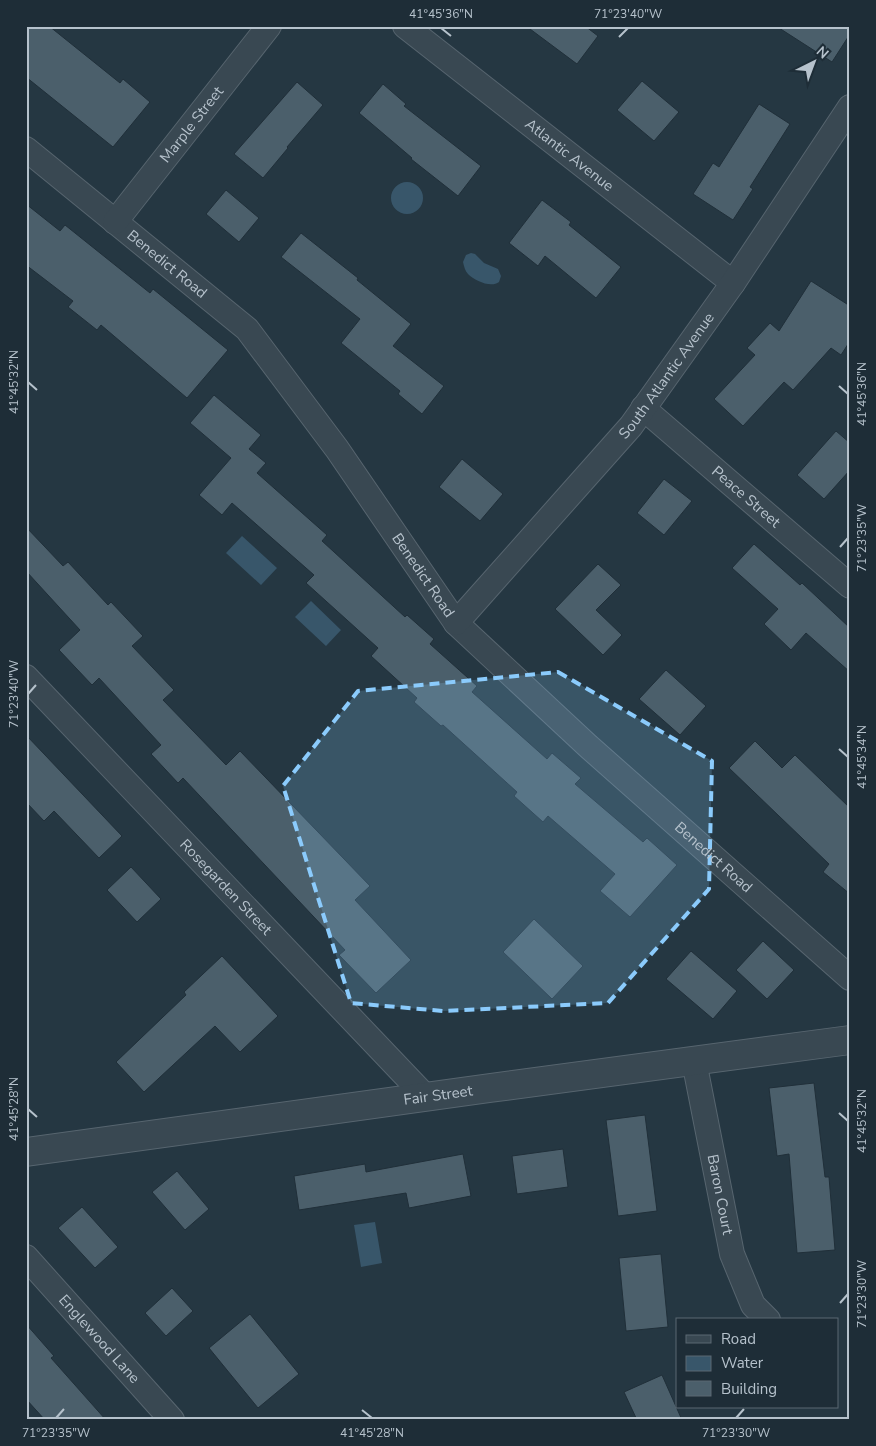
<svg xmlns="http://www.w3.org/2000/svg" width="876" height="1446" font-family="'Nunito Sans',sans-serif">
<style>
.water{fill:#38566a}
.building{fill:#4b5f6b;stroke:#202f39}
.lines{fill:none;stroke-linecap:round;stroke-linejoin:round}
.minor-casing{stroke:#57656f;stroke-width:26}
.tertiary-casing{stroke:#57656f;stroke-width:30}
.minor{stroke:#394852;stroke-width:24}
.tertiary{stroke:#394852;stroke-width:28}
.marked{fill:#8bcbfc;fill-opacity:0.2;stroke:#8bcbfc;stroke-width:4;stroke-dasharray:10 6;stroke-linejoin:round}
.ticks{fill:none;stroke:#b6c2cc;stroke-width:2}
.labels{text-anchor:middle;stroke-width:4;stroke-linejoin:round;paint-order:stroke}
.street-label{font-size:15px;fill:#b6c2cc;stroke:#1e2d37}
.neatline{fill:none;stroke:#b6c2cc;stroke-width:2}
.ticks-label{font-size:12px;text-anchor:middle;fill:#b6c2cc}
</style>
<rect width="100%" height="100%" fill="#253742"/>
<path class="water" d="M391 198a16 16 0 1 1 32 0a16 16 0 1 1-32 0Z
M 471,253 L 475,254 L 484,263 L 498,269 L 501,276 L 499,282 C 491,288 475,281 468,274 C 465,271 464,266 463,262 L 466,255 Z
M 242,536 L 277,568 L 261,585 L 226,553 Z
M 311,601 L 341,630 L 326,646 L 295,617 Z
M 375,1222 L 382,1263 L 361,1267 L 354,1225 Z"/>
<path class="building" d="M 26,26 L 49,26 L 120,83 L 123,79 L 150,102 L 113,147 L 26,77 Z
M 526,26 L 585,26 L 598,36 L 577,64 Z
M 776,26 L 850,26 L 850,34 L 832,62 Z
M 642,81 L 679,112 L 654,141 L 617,110 Z
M 297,82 L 323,105 L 287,147 L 288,148 L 263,178 L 234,154 Z
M 383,84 L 406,104 L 404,106 L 481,166 L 458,196 L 411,159 L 412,158 L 359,113 Z
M 759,104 L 790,124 L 750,187 L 753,189 L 733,220 L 693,194 L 713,163 L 719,167 Z
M 226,190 L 259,218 L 239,242 L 206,214 Z
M 542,200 L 571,222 L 569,225 L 621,267 L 596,298 L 545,256 L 538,266 L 509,243 Z
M 26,204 L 60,231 L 65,225 L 150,293 L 153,289 L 228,350 L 187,398 L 101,325 L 97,330 L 68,307 L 73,301 L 26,265 Z
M 301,233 L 358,278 L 357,280 L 411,324 L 393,346 L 444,386 L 422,414 L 398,394 L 400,391 L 341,343 L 360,319 L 281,257 Z
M 811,281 L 850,306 L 850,341 L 841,355 L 831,348 L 793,390 L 784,382 L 743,426 L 714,399 L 755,355 L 747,348 L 770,323 L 779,331 Z
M 214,395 L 261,435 L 249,449 L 266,463 L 257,473 L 327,535 L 322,541 L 405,617 L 407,615 L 434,639 L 430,644 L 477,686 L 472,692 L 547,759 L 552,753 L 581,778 L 575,784 L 643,842 L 647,838 L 677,865 L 630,917 L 600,891 L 615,874 L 548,816 L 543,822 L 514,796 L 517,792 L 443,725 L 441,726 L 414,702 L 417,698 L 371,656 L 378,648 L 306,583 L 314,575 L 232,503 L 222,515 L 199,495 L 231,458 L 190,423 Z
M 836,431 L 850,443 L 850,470 L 824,499 L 797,475 Z
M 462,459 L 503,494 L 480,521 L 439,487 Z
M 664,479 L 692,501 L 664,535 L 637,513 Z
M 26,527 L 63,566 L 68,562 L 108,605 L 111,602 L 143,636 L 132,646 L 174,690 L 163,700 L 226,765 L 240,751 L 370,886 L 355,900 L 411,960 L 376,993 L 339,955 L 345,950 L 183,778 L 178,783 L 151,754 L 161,745 L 99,678 L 92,685 L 59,650 L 80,630 L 26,571 Z
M 754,544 L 800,585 L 802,583 L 850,628 L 850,672 L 806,633 L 791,650 L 764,624 L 778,609 L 732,568 Z
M 598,564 L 621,585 L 596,610 L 622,635 L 603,655 L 555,609 Z
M 666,670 L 706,706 L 680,735 L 639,699 Z
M 26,735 L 122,836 L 99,858 L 54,811 L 44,821 L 26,802 Z
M 755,741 L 782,768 L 795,755 L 850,808 L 850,894 L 823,872 L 829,864 L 729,768 Z
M 131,867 L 161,899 L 137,922 L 107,890 Z
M 534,919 L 583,966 L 552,999 L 503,952 Z
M 763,941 L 794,970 L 767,999 L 736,970 Z
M 691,951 L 737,991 L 713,1019 L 666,979 Z
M 222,956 L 278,1016 L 240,1052 L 215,1026 L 144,1092 L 116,1062 L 186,995 L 184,992 Z
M 814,1083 L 825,1177 L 829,1177 L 835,1250 L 797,1253 L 789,1154 L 777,1156 L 769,1088 Z
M 645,1115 L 657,1211 L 618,1216 L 606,1120 Z
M 563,1149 L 568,1187 L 517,1194 L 512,1156 Z
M 463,1154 L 471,1196 L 409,1208 L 406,1193 L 299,1210 L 294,1176 L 365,1164 L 366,1172 Z
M 177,1171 L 209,1209 L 185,1230 L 152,1192 Z
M 82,1207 L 118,1247 L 95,1268 L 58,1228 Z
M 661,1254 L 668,1327 L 626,1331 L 619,1258 Z
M 172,1288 L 193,1311 L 166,1336 L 145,1313 Z
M 250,1314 L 299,1374 L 258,1408 L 209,1348 Z
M 26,1324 L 54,1356 L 51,1358 L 106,1420 L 45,1420 L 26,1399 Z
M 662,1375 L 682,1420 L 637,1420 L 624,1392 Z"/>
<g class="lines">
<defs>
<g id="minor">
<path id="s1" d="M 405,26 L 733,283"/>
<path id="s2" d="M 26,149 L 247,329 L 337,449 L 456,623 L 588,746 L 850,978"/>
<path id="s3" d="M 115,222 L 269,26"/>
<path id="s4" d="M 643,408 L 850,586"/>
<path id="s5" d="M 456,623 L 631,426 L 733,283 L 850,107"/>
<path id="s6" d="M 26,677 L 426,1097"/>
<path id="s7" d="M 694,1061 L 732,1254 L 753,1305 L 768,1320"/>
<path id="s8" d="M 26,1257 L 172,1420"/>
</g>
<g id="tertiary">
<path id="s9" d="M 26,1152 L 490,1088 L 850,1040"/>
</g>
</defs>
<use href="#minor" class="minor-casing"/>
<use href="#tertiary" class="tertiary-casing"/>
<use href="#minor" class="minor"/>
<use href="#tertiary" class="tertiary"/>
</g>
<path class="marked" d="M 558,672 L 712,761 L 709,889 L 608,1003 L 443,1011 L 351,1003 L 283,786 L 358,691 Z"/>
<path class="ticks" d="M 441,28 L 451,36M 619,37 L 628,28M 28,382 L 37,390M 839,386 L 848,394M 840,547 L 848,538M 28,694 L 36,685M 839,749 L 848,757M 28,1109 L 37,1117M 839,1113 L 848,1121M 840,1303 L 848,1294M 362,1410 L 372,1418M 56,1418 L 64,1409M 736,1418 L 744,1409"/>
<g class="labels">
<g class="street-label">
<text dy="5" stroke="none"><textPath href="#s3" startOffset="124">Marple Street</textPath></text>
<text dy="5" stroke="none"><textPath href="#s1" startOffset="209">Atlantic Avenue</textPath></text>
<text dy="5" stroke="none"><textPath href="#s2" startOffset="182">Benedict Road</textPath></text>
<text dy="5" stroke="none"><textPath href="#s5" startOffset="325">South Atlantic Avenue</textPath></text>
<text dy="5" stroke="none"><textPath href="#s4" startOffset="136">Peace Street</textPath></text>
<text dy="5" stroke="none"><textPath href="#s2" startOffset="588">Benedict Road</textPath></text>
<text dy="5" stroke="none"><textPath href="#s2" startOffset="994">Benedict Road</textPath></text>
<text dy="5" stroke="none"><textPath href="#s6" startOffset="290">Rosegarden Street</textPath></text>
<text dy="5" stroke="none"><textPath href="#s9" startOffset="416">Fair Street</textPath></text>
<text dy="5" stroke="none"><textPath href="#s7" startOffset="136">Baron Court</textPath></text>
<text dy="5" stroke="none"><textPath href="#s8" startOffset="110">Englewood Lane</textPath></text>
</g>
</g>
<rect width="876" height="1446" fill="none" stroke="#1e2d37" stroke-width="55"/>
<rect x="676" y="1318" width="162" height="90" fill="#1e2d37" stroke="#5b6973"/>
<rect x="686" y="1335" width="25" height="8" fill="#394852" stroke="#5b6973"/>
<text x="721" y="1344" font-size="15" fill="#b6c2cc">Road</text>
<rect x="686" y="1356" width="25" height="15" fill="#38566a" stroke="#5b6973"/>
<text x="721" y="1368" font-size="15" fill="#b6c2cc">Water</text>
<rect x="686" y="1381" width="25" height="15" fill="#4b5f6b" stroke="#5b6973"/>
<text x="721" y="1394" font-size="15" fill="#b6c2cc">Building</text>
<g transform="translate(814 62) rotate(42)" stroke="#1e2d37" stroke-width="4" paint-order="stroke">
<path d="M0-4L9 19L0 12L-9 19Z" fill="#b6c2cc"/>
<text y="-8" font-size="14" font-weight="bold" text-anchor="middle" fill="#b6c2cc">N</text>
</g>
<rect x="28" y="28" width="820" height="1390" class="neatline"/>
<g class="ticks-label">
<text x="441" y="18">41°45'36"N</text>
<text x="628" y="18">71°23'40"W</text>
<text transform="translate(14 382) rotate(-90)" y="4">41°45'32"N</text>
<text transform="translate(862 394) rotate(-90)" y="4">41°45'36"N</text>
<text transform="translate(862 538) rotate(-90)" y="4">71°23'35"W</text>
<text transform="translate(14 694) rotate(-90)" y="4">71°23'40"W</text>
<text transform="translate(862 757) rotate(-90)" y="4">41°45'34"N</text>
<text transform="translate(14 1109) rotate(-90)" y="4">41°45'28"N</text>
<text transform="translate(862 1121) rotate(-90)" y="4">41°45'32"N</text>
<text transform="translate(862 1294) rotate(-90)" y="4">71°23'30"W</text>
<text x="56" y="1437">71°23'35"W</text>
<text x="372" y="1437">41°45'28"N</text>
<text x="736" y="1437">71°23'30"W</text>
</g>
</svg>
